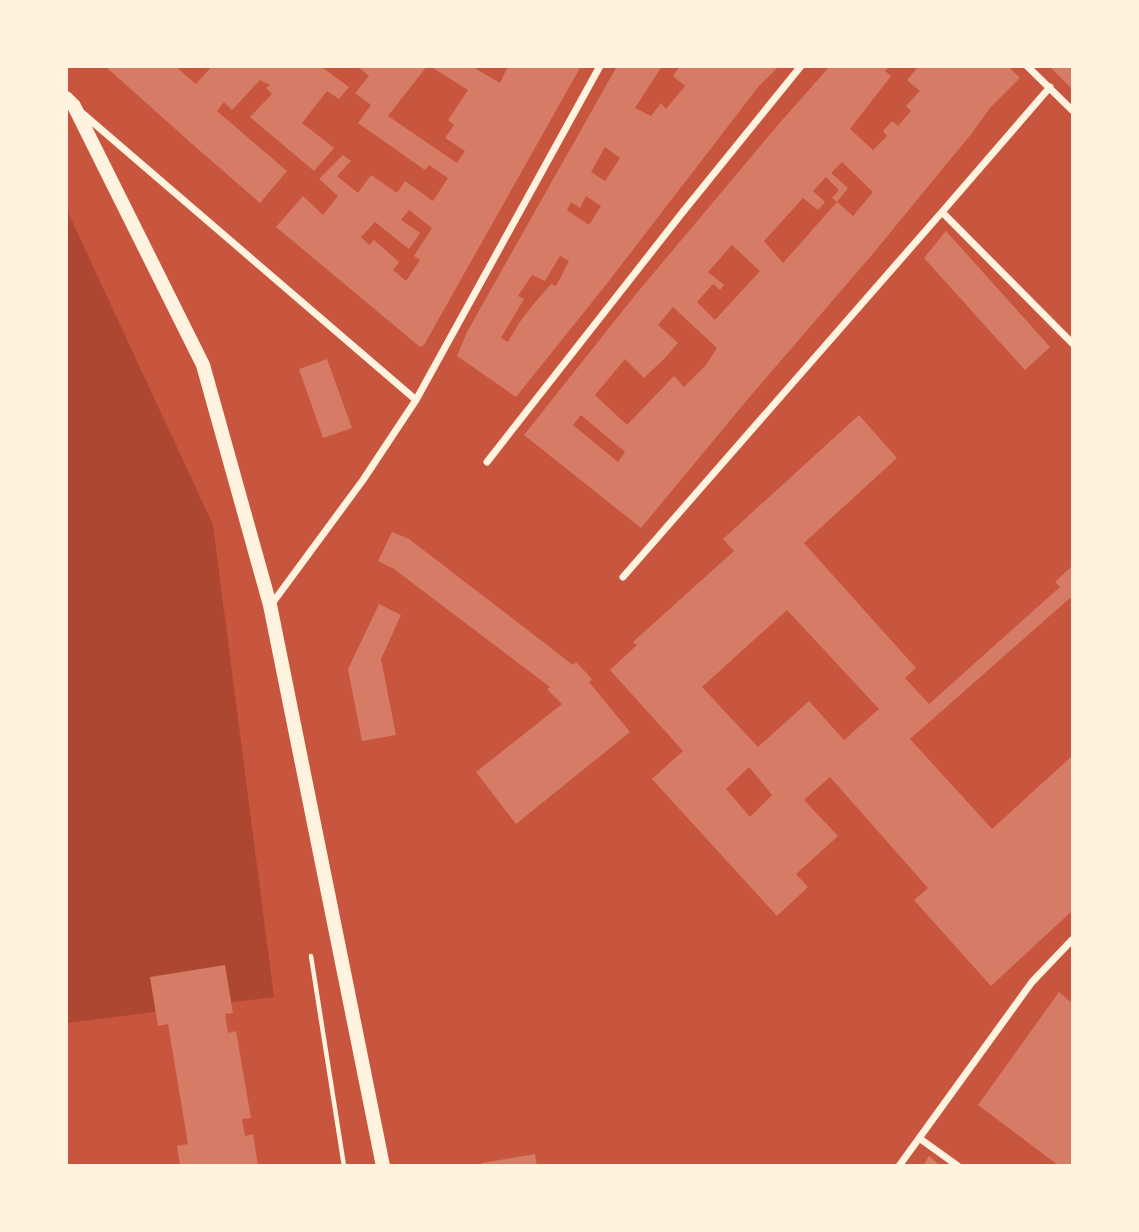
<svg xmlns="http://www.w3.org/2000/svg" width="1139" height="1232" font-family="'DejaVu Sans',sans-serif">
<style>
.green{fill:#ae4732}
.building{fill:#d67c66;fill-rule:evenodd}
.lines{fill:none;stroke-linecap:round;stroke-linejoin:round}
.path{stroke:#fff3e0;stroke-width:4.5}
.minor{stroke:#fff3e0;stroke-width:7}
.secondary{stroke:#fff3e0;stroke-width:14}
</style>
<rect width="100%" height="100%" fill="#c8553d"/>
<path class="green" d="M 66,208 L 213,525 L 274,997 L 67,1023 Z"/>
<path class="building" d="M 105,66 L 175,66 L 196,84 L 212,66 L 225,66 L 227,68 L 229,66 L 259,66 L 261,68 L 262,66 L 320,66 L 349,87 L 339,99 L 327,91 L 302,123 L 334,148 L 314,171 L 250,117 L 272,94 L 266,88 L 270,85 L 260,80 L 232,110 L 224,102 L 217,111 L 287,171 L 260,203 L 191,143 Z
M 357,66 L 427,66 L 388,116 L 457,163 L 465,151 L 445,138 L 454,125 L 448,120 L 468,90 L 430,66 L 471,66 L 500,83 L 508,66 L 581,66 L 424,345 L 420,347 L 276,227 L 303,196 L 323,215 L 338,196 L 319,179 L 343,155 L 351,161 L 337,176 L 358,193 L 371,175 L 397,193 L 405,181 L 433,201 L 448,178 L 429,165 L 425,170 L 358,123 L 371,105 L 355,93 L 369,76 ZM 409,210 L 432,228 L 414,256 L 420,260 L 406,281 L 393,270 L 399,262 L 374,240 L 369,245 L 361,237 L 375,222 L 409,249 L 420,233 L 401,220 Z
M 617,66 L 662,66 L 635,108 L 651,116 L 661,103 L 666,109 L 685,86 L 673,76 L 680,66 L 779,66 L 759,86 L 605,286 L 516,397 L 457,356 L 467,332 ZM 605,147 L 620,158 L 605,181 L 591,172 ZM 586,196 L 601,206 L 589,225 L 567,210 L 571,202 L 580,208 ZM 560,256 L 569,261 L 556,286 L 551,284 L 532,306 L 519,323 L 508,342 L 501,338 L 524,299 L 518,296 L 532,275 L 545,281 Z
M 830,66 L 889,66 L 885,71 L 891,76 L 850,129 L 873,150 L 887,136 L 883,131 L 892,121 L 898,126 L 911,111 L 906,106 L 920,91 L 907,80 L 919,66 L 1008,66 L 1020,78 L 990,108 L 972,133 L 871,256 L 747,400 L 641,528 L 524,435 L 636,294 L 777,126 ZM 842,162 L 873,192 L 853,216 L 837,202 L 848,188 L 831,173 ZM 826,177 L 839,190 L 832,198 L 837,202 L 783,263 L 764,241 L 803,198 L 818,210 L 825,202 L 813,191 ZM 732,245 L 760,271 L 715,320 L 697,302 L 713,284 L 720,290 L 724,285 L 708,272 ZM 673,307 L 717,348 L 706,365 L 684,387 L 674,376 L 627,425 L 595,395 L 625,359 L 644,378 L 665,358 L 678,343 L 658,325 ZM 581,415 L 625,452 L 618,462 L 573,425 Z
M 1049,66 L 1072,66 L 1072,89 Z
M 946,231 L 1050,347 L 1025,370 L 924,258 Z
M 327,359 L 352,428 L 323,438 L 299,369 Z
M 859,415 L 897,458 L 804,543 L 916,668 L 905,678 L 929,704 L 1060,587 L 1055,582 L 1072,566 L 1072,601 L 1070,598 L 910,739 L 992,829 L 1072,756 L 1072,911 L 991,986 L 914,900 L 928,888 L 830,777 L 804,800 L 838,836 L 796,874 L 808,887 L 777,916 L 652,779 L 683,751 L 610,670 L 637,645 L 633,642 L 734,551 L 723,539 ZM 787,610 L 879,709 L 844,740 L 809,701 L 758,747 L 702,687 ZM 749,767 L 772,795 L 750,817 L 726,789 Z
M 392,532 L 409,539 L 573,665 L 576,662 L 592,679 L 589,682 L 630,732 L 516,824 L 476,772 L 562,704 L 547,689 L 550,687 L 394,569 L 378,561 Z
M 379,604 L 401,615 L 381,659 L 396,735 L 362,741 L 348,669 Z
M 225,965 L 233,1013 L 225,1014 L 228,1033 L 236,1031 L 251,1118 L 242,1119 L 245,1136 L 253,1134 L 258,1166 L 180,1166 L 177,1146 L 188,1144 L 168,1024 L 158,1026 L 150,977 Z
M 1059,992 L 1072,1003 L 1072,1166 L 1059,1166 L 978,1105 Z
M 535,1154 L 537,1166 L 482,1166 L 482,1163 Z
M 929,1156 L 941,1166 L 923,1166 Z"/>
<g class="lines">
<path class="path" d="M 311,956 L 344,1166"/>
<path class="minor" d="M 1027,66 L 1072,110
M 1050,87 L 942,212 L 1072,343
M 82,113 L 416,400
M 487,462 L 682,213 L 801,66
M 623,577 L 942,212
M 271,605 L 363,480 L 416,400 L 600,66
M 919,1138 L 958,1166
M 899,1166 L 1032,982 L 1072,940"/>
<path class="secondary" d="M 66,98 L 74,106 L 203,365 L 270,605 L 383,1166"/>
</g>
<rect width="1139" height="1232" fill="none" stroke="#fff3e0" stroke-width="136"/>
</svg>
